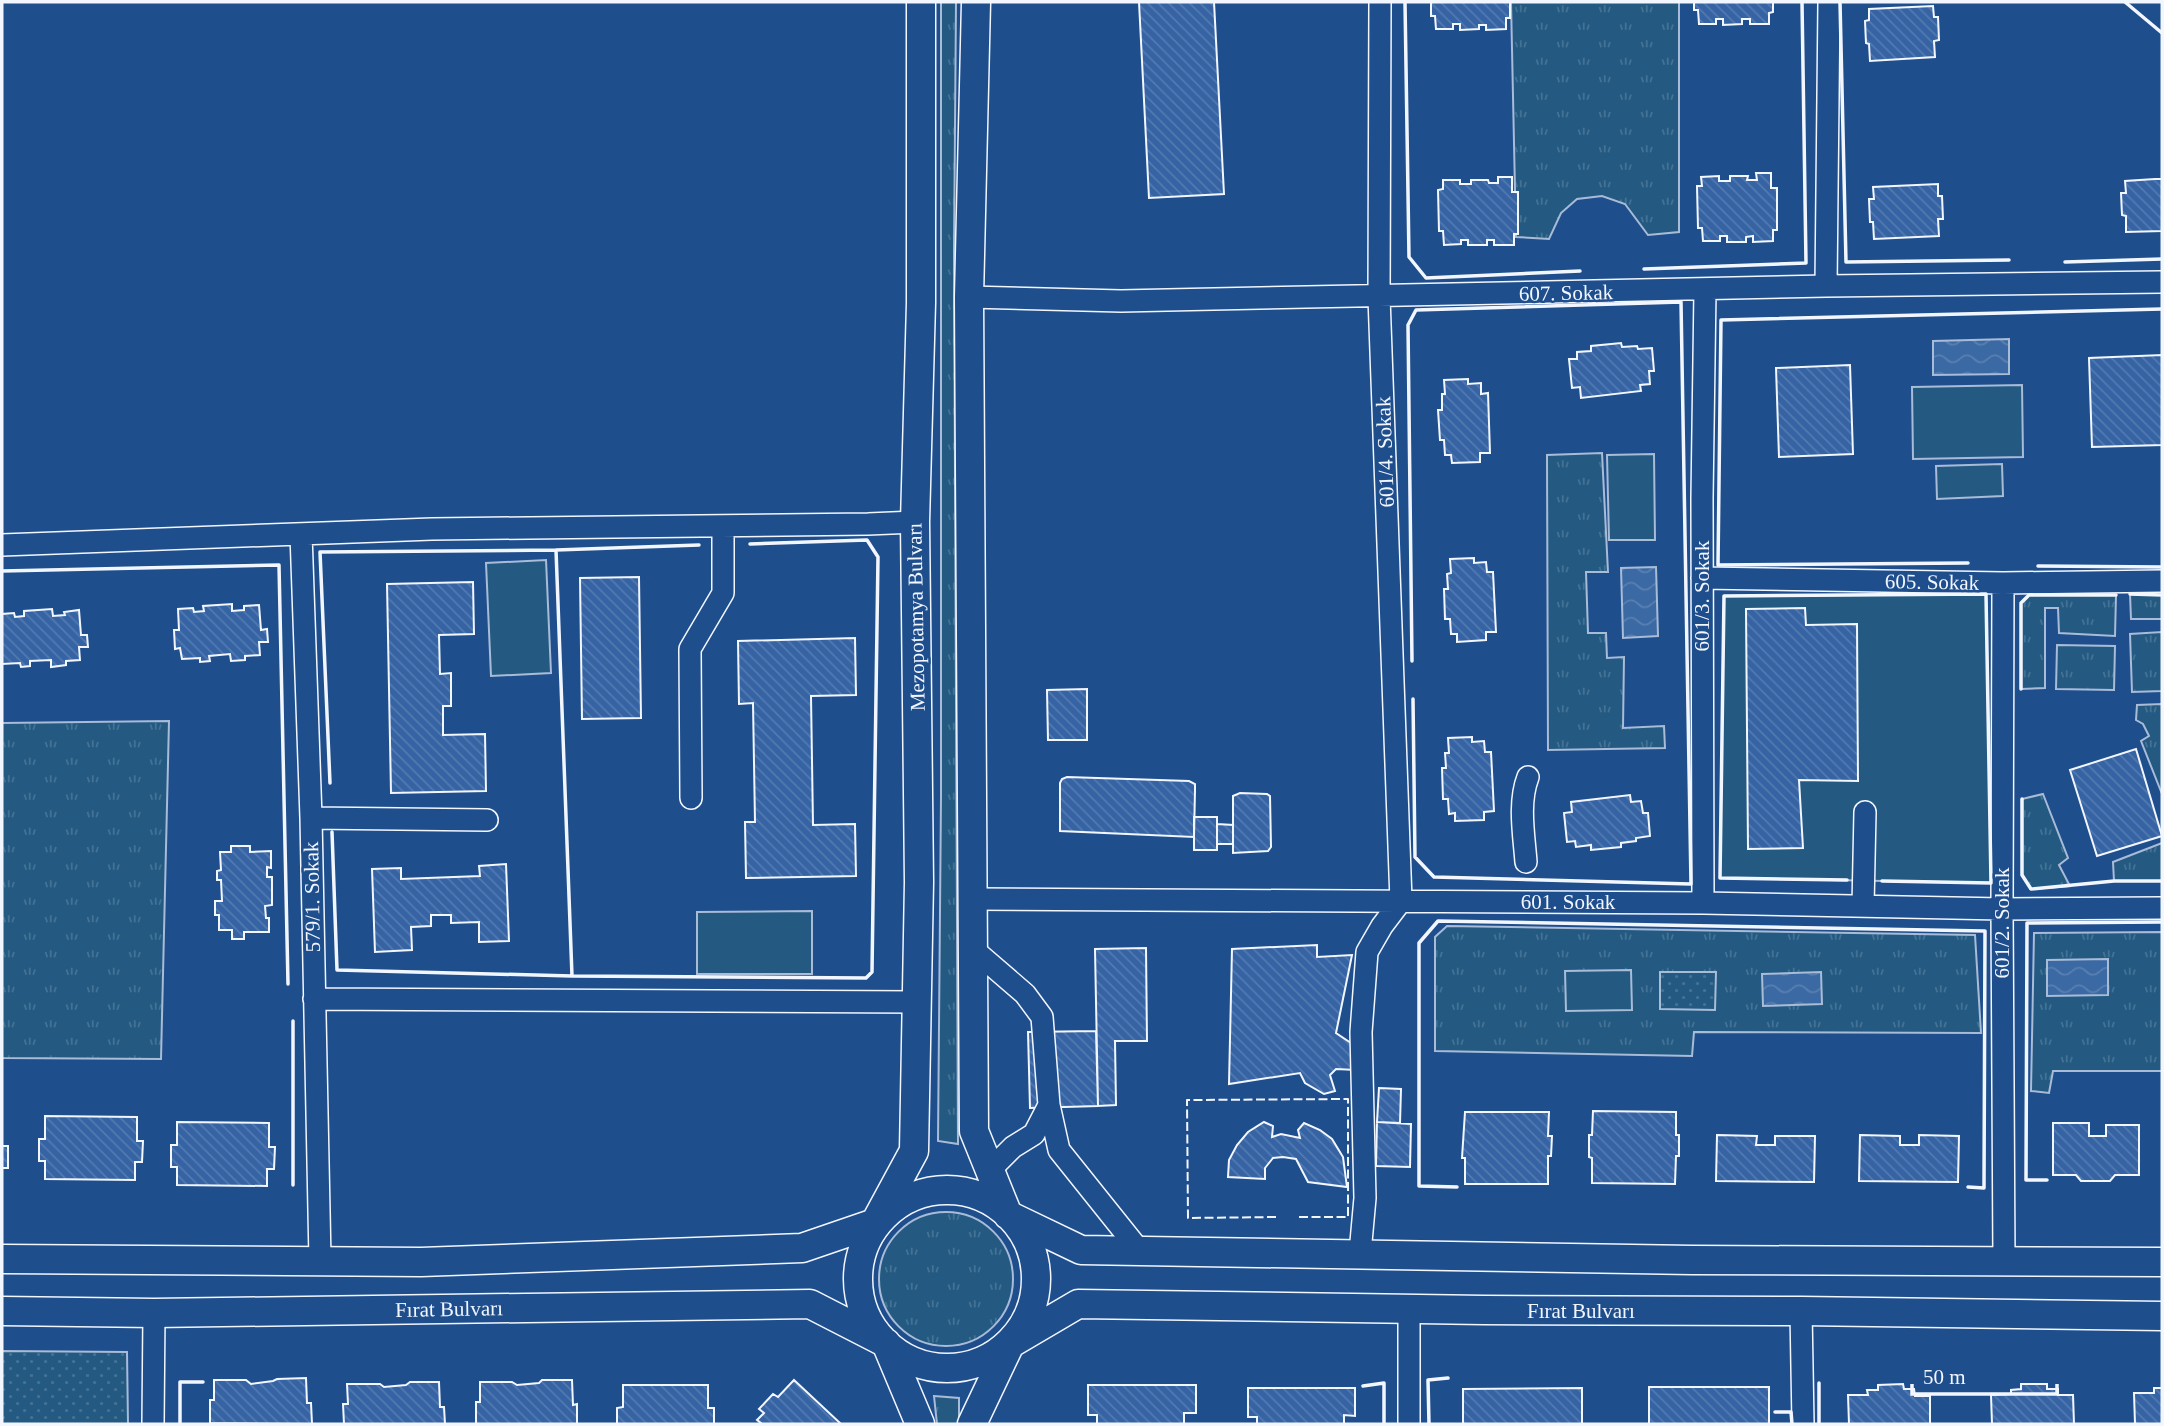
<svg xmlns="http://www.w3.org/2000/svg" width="2164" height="1426" font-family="'Times New Roman',serif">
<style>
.grass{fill:url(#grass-tufts);stroke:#a8bbd7;stroke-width:2}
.park{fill:url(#park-dots);stroke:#a8bbd7;stroke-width:2}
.garden{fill:#245a82;stroke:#a8bbd7;stroke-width:2}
.water{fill:url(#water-waves);stroke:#a8bbd7;stroke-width:2}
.building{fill:url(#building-back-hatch);stroke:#f2f6ff;stroke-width:2}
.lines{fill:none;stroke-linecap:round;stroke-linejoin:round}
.minor-casing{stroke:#f2f6ff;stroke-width:24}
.major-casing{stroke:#f2f6ff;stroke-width:31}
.minor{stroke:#1f4e8c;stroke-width:21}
.major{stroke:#1f4e8c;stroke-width:28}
.fence{stroke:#f2f6ff;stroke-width:2;stroke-dasharray:9 3.5;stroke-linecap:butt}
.wall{stroke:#f2f6ff;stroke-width:3.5}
.labels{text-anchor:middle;stroke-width:5;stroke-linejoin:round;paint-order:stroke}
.street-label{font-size:21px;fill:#f2f6ff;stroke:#1f4e8c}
</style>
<defs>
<pattern id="grass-tufts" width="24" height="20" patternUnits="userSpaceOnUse" patternTransform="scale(1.75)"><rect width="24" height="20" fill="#245a82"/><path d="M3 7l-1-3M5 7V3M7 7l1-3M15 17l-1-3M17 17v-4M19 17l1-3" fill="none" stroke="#447295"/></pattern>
<pattern id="park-dots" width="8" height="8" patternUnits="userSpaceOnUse" patternTransform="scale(1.75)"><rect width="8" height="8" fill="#245a82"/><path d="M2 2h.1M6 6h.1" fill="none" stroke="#447295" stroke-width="1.8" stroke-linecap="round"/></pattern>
<pattern id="water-waves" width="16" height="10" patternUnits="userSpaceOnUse" patternTransform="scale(1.75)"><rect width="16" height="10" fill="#3b69a3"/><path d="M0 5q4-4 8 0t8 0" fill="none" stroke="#587fb1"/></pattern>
<pattern id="building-back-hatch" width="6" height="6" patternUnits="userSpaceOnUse" patternTransform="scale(1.75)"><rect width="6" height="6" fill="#3563a3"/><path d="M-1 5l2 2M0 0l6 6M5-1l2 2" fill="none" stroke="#537ab1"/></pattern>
</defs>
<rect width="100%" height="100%" fill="#1f4e8c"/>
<path class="grass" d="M 941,2 L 956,2 L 954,251 L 958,1144 L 938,1141 L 941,797 Z
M 1511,2 L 1679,2 L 1679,232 L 1648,235 L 1625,204 L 1602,196 L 1577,199 L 1561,213 L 1549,239 L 1516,237 Z
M 1602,453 L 1608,572 L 1586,572 L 1588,633 L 1606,633 L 1607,658 L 1624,657 L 1623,728 L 1664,726 L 1665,748 L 1548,750 L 1547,455 Z
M 2130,594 L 2162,595 L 2162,619 L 2131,619 Z
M 2029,595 L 2116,595 L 2115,636 L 2059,633 L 2058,608 L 2045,608 L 2045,688 L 2021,689 L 2021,603 Z
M 2162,632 L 2162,691 L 2132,692 L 2130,634 Z
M 2057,645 L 2115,646 L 2114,690 L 2056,689 Z
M 2162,704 L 2162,794 L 2141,741 L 2149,736 L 2143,724 L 2136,720 L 2137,705 Z
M 169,721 L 161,1059 L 2,1058 L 2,723 Z
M 2043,794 L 2068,858 L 2059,865 L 2070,886 L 2031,889 L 2022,875 L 2022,799 Z
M 2162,843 L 2162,881 L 2114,881 L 2113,862 Z
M 1447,926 L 1975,935 L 1981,1033 L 1694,1032 L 1692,1056 L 1435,1051 L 1435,937 Z
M 2162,932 L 2162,1071 L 2053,1071 L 2049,1093 L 2031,1091 L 2034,933 Z
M879 1279a67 67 0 1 1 134 0a67 67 0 1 1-134 0Z
M 934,1396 L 959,1398 L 959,1424 L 937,1424 Z"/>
<path class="park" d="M 1660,972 L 1716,972 L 1715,1010 L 1660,1009 Z
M 2,1351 L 127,1352 L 128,1424 L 2,1424 Z"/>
<path class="garden" d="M 2022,385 L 2023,457 L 1913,459 L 1912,387 Z
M 1654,454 L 1655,540 L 1609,540 L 1607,455 Z
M 2002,464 L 2003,496 L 1937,499 L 1936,466 Z
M 546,560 L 551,673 L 491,676 L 486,563 Z
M 1986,594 L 1991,883 L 1720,878 L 1724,596 Z
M 812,911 L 812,974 L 697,974 L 697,912 Z
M 1631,970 L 1632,1010 L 1566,1011 L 1565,971 Z"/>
<path class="water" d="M 2009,339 L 2009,374 L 1933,375 L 1933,341 Z
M 1656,567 L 1658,636 L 1623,638 L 1621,568 Z
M 2108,959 L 2108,995 L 2047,996 L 2047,960 Z
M 1821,972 L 1822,1004 L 1763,1006 L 1762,974 Z"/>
<path class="building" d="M 1139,2 L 1214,2 L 1224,194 L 1149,198 Z
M 1431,2 L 1510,2 L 1510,18 L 1506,18 L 1506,29 L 1486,30 L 1486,25 L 1479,25 L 1479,29 L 1460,30 L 1460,24 L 1453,24 L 1453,29 L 1436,29 L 1435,16 L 1431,16 Z
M 1694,2 L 1773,2 L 1773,12 L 1769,13 L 1769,24 L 1750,24 L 1750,19 L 1742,19 L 1742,24 L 1723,25 L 1723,19 L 1716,19 L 1716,24 L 1699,24 L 1698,10 L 1694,10 Z
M 1933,6 L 1934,17 L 1938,17 L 1939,40 L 1934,41 L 1935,57 L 1870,61 L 1869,44 L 1866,43 L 1865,21 L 1869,20 L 1869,9 Z
M 1756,173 L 1771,173 L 1771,188 L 1777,188 L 1777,230 L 1773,230 L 1773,241 L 1753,242 L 1753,236 L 1746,237 L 1746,242 L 1727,242 L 1727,236 L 1720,236 L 1720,241 L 1703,241 L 1702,228 L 1698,228 L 1697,186 L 1702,186 L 1701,177 L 1719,176 L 1719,181 L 1730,181 L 1730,176 L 1748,176 L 1747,180 L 1757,180 Z
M 1498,177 L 1512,177 L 1512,192 L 1518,192 L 1518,234 L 1514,234 L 1514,245 L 1494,245 L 1494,240 L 1487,240 L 1487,245 L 1468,245 L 1468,240 L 1461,240 L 1461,244 L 1444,245 L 1443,231 L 1439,231 L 1438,190 L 1443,189 L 1443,180 L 1460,180 L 1460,184 L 1471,184 L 1471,180 L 1488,180 L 1489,183 L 1498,183 Z
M 2155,179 L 2162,179 L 2162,231 L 2126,232 L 2126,216 L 2122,215 L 2121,193 L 2126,193 L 2125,181 Z
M 1938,184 L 1938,196 L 1942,196 L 1943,219 L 1938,219 L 1939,236 L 1874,239 L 1873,222 L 1870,222 L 1869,199 L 1874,199 L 1873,187 Z
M 1621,343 L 1622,347 L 1637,346 L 1638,349 L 1652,348 L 1654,371 L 1649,371 L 1650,384 L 1640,385 L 1641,391 L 1581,398 L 1580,387 L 1572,388 L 1569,359 L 1577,359 L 1577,352 L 1591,351 L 1591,346 Z
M 2162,355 L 2162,445 L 2092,447 L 2089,358 Z
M 1850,365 L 1853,454 L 1779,457 L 1776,368 Z
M 1468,379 L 1468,384 L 1481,383 L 1481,394 L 1488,393 L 1490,453 L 1480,453 L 1480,462 L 1452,463 L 1451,455 L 1445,455 L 1444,440 L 1440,440 L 1438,410 L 1442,410 L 1442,394 L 1445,394 L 1444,380 Z
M 1474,558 L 1474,563 L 1486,562 L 1487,572 L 1493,572 L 1496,632 L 1486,632 L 1486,640 L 1457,642 L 1457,634 L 1451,634 L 1450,619 L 1445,619 L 1444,589 L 1448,589 L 1447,574 L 1451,573 L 1450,559 Z
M 639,577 L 641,718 L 582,719 L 580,578 Z
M 473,582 L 474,634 L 439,635 L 440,674 L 451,673 L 451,706 L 443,706 L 443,735 L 485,734 L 486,791 L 391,793 L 387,584 Z
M 232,604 L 232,611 L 244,610 L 244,606 L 259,605 L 261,630 L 267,629 L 268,642 L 259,642 L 260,655 L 245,656 L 245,660 L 231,661 L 230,654 L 209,656 L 210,661 L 200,662 L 200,658 L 182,659 L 180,648 L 175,649 L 174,630 L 179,630 L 178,609 L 193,608 L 194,612 L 204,611 L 203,606 Z
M 1805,608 L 1806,625 L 1857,624 L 1858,781 L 1799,780 L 1803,848 L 1748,849 L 1746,609 Z
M 52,609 L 53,616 L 65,615 L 64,612 L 79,610 L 81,635 L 87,635 L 88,647 L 79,647 L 80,660 L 66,661 L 66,665 L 51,667 L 51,660 L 30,661 L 30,666 L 21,667 L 20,663 L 2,664 L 2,614 L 14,613 L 15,617 L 24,616 L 24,611 Z
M 855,638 L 856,695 L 811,696 L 813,825 L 855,824 L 856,876 L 746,878 L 745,822 L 755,822 L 753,703 L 739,704 L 738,641 Z
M 1087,689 L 1087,740 L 1048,740 L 1047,690 Z
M 1472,737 L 1472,742 L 1484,741 L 1485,752 L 1491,752 L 1494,811 L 1484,812 L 1484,820 L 1455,821 L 1455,813 L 1449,814 L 1448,799 L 1443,799 L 1442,768 L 1446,768 L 1445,753 L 1449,753 L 1448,738 Z
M 2136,749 L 2162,836 L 2097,856 L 2070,770 Z
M 1067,777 L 1189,781 L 1195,784 L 1195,790 L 1194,837 L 1060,831 L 1060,783 L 1062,779 Z
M 1240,793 L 1267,794 L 1270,796 L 1271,847 L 1268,851 L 1233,853 L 1233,796 Z
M 1630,795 L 1631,802 L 1641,801 L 1643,813 L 1648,813 L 1650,836 L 1636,838 L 1636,841 L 1621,843 L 1621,847 L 1591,850 L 1591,845 L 1576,847 L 1575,841 L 1567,842 L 1564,813 L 1572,812 L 1571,802 Z
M 1194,817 L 1217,817 L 1217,850 L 1194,850 Z
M 1217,824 L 1233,825 L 1233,844 L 1217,844 Z
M 231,846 L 250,846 L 250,852 L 271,851 L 271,868 L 267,867 L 267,877 L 272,877 L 272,905 L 265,906 L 266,918 L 269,918 L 269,932 L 244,932 L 244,939 L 232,939 L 232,930 L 219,930 L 219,915 L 215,915 L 215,901 L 222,901 L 221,880 L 217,880 L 217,871 L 221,870 L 220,852 L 231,852 Z
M 506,864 L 509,941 L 479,942 L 479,922 L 451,923 L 451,915 L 431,915 L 431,926 L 411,927 L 412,950 L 375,952 L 372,869 L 401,868 L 401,879 L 480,876 L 479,866 Z
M 1317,945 L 1317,957 L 1352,955 L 1336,1033 L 1351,1043 L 1356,1070 L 1336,1069 L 1330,1075 L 1335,1091 L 1324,1094 L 1305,1083 L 1300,1073 L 1229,1084 L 1232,949 Z
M 1146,948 L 1147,1041 L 1115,1041 L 1116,1105 L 1098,1106 L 1095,949 Z
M 1096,1031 L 1098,1106 L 1030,1108 L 1028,1032 Z
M 1379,1088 L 1401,1089 L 1400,1123 L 1377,1122 Z
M 1593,1111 L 1676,1112 L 1676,1135 L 1679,1135 L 1679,1156 L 1676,1156 L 1675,1184 L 1592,1183 L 1592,1158 L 1589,1157 L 1589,1135 L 1592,1135 Z
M 1465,1112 L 1549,1112 L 1548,1136 L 1552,1136 L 1551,1156 L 1548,1156 L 1548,1184 L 1465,1184 L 1465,1158 L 1462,1158 Z
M 45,1116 L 137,1117 L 137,1141 L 143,1141 L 142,1162 L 135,1162 L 135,1180 L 45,1179 L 45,1161 L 39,1161 L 39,1139 L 45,1139 Z
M 2,1122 L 2,1146 L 8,1146 L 8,1168 L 2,1168 Z
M 177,1122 L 269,1123 L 269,1147 L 275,1147 L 274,1169 L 267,1169 L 267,1186 L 177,1185 L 177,1167 L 171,1167 L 171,1145 L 177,1145 Z
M 1264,1122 L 1273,1126 L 1272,1137 L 1281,1134 L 1300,1138 L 1298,1130 L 1304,1123 L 1320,1130 L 1332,1139 L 1343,1157 L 1347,1187 L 1308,1182 L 1296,1159 L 1283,1157 L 1273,1158 L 1265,1168 L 1265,1179 L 1228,1177 L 1229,1160 L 1237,1145 L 1248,1132 Z
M 1377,1122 L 1411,1124 L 1410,1167 L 1376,1166 Z
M 2053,1123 L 2089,1123 L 2089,1136 L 2106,1136 L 2106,1125 L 2139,1125 L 2139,1175 L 2115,1175 L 2110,1181 L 2081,1181 L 2076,1175 L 2053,1175 Z
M 1717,1135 L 1757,1136 L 1756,1145 L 1775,1145 L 1775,1136 L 1815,1136 L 1814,1182 L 1716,1181 Z
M 1860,1135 L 1900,1136 L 1900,1145 L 1919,1145 L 1919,1135 L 1959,1136 L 1958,1182 L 1859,1181 Z
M 306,1378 L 307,1403 L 311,1403 L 312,1424 L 210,1423 L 210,1400 L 214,1400 L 214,1380 L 246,1380 L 251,1384 L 273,1381 L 277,1379 Z
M 542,1380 L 572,1380 L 573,1405 L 577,1404 L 577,1424 L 476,1424 L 476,1402 L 480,1402 L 480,1382 L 512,1382 L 517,1385 L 539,1383 Z
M 794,1380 L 841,1424 L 762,1424 L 757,1420 L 764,1413 L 759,1409 L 773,1394 L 778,1397 Z
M 410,1382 L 439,1382 L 440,1407 L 444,1407 L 445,1424 L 344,1424 L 343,1404 L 348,1404 L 347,1384 L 380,1384 L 384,1387 L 406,1385 Z
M 1903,1384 L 1904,1389 L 1914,1389 L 1915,1396 L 1930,1396 L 1930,1424 L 1849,1424 L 1848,1395 L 1868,1395 L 1867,1390 L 1878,1390 L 1878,1385 Z
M 2021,1384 L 2047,1384 L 2047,1389 L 2058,1389 L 2058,1395 L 2073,1395 L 2074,1424 L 1992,1424 L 1991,1395 L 2011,1394 L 2011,1390 L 2021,1389 Z
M 623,1385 L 708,1385 L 708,1408 L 714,1408 L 714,1424 L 617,1424 L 617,1408 L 623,1407 Z
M 1088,1385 L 1196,1385 L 1196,1413 L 1184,1413 L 1184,1424 L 1097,1424 L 1097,1415 L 1088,1415 Z
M 1649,1387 L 1769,1387 L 1769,1424 L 1649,1424 Z
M 1248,1388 L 1355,1388 L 1355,1416 L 1344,1415 L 1344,1424 L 1257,1424 L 1257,1417 L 1248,1417 Z
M 1582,1388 L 1582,1424 L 1463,1424 L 1463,1389 Z
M 2154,1388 L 2162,1388 L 2162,1424 L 2135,1424 L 2134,1393 L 2154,1393 Z"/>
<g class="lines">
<defs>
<path id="minor" d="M 1826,286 L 1829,2
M 969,297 L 1121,301 L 1826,286 L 2162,282
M 301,534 L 311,818 L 320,1260
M 2,545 L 432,529 L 868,524 L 915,522
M 1702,578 L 2003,583 L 2162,581
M 2003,583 L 2002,909 L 2004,1262
M 691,798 L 690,649 L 723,593 L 723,526
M 311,818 L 487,820
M 1526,862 C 1524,835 1518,803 1528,777
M 974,899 L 1703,903 L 2002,909 L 2162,908
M 1703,903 L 1702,498 L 1705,290
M 1863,906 L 1865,812
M 974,950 L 1025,994 L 1042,1017 L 1049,1105 L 1034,1134 L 1013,1147 L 990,1170
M 314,999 L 917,1002
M 1049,1105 L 1059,1150 L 1139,1250
M 1360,1253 L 1365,1198 L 1361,1032 L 1367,952 L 1382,926 L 1401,901 L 1379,297 L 1380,2
M 1409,1310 L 1409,1424
M 1801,1311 L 1803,1424
M 153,1424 L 154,1313"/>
<path id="major" d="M 976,2 L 969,297 L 974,1131 L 1008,1215 L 1081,1250 L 1692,1260 L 2162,1262
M858 1279a89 89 0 1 1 178 0a89 89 0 1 1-178 0Z
M 2,1259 L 421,1262 L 802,1248 L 875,1223 L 914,1151 L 919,882 L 915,522 L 921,303 L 921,2
M 2,1311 L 154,1313 L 810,1304 L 886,1343 L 920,1424
M 972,1424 L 1010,1344 L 1078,1304 L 1484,1310 L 1801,1311 L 2162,1316"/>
</defs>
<use href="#minor" class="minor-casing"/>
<use href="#major" class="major-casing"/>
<use href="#minor" class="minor"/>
<use href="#major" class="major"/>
<path class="fence" d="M 1276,1217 L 1188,1218 L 1187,1100 L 1348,1099 L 1348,1217 L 1296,1217"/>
<path class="wall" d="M 1405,2 L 1409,257 L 1426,278 L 1580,271
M 1840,2 L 1846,262 L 2009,260
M 2125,2 L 2162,33
M 2065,262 L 2162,259
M 1644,269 L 1806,263 L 1802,2
M 699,545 L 556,550 L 572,976 L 866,978 L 872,972 L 878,557 L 867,540 L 750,544
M 1968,563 L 1718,565 L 1721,320 L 2162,309
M 2038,566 L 2162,567
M 2,571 L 279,565 L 288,984
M 2130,594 L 2162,595
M 1412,661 L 1408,325 L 1416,310 L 1681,302 L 1691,884 L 1434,877 L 1415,857 L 1413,699
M 2021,689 L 2021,603 L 2029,595 L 2116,595
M 330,783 L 320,552 L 556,550
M 2022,799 L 2022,875 L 2031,889 L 2114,881 L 2162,881
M 332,832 L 337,970 L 572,976
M 1847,880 L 1720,878 L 1724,596 L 1986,594 L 1991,883 L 1882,881
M 2047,1180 L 2026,1180 L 2027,923 L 2162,922
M 293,1185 L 293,1021
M 1457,1187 L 1419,1186 L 1419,943 L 1438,921 L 1985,931 L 1984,1188 L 1968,1187
M 1819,1383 L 1819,1424
M 1363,1386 L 1384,1383 L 1384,1424
M 1775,1412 L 1791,1412 L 1792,1424
M 180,1424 L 180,1382 L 203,1382
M 1429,1424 L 1428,1380 L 1448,1378"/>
</g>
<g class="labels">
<g class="street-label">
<text transform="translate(1566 293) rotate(-1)" y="7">607. Sokak</text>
<text transform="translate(1385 452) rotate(-92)" y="7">601/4. Sokak</text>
<text transform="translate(1932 582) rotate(1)" y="7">605. Sokak</text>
<text transform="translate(1702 596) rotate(-90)" y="7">601/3. Sokak</text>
<text transform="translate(916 617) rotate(-91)" y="7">Mezopotamya Bulvarı</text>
<text transform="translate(312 897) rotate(-91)" y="7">579/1. Sokak</text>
<text x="1568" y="909">601. Sokak</text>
<text transform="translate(2002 923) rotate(-90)" y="7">601/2. Sokak</text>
<text transform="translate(449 1309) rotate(-1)" y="7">Fırat Bulvarı</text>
<text x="1581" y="1318">Fırat Bulvarı</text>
</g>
</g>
<rect width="2164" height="1426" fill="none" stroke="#f2f6ff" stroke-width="7"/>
<path d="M1912 1384v10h145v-10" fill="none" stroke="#f2f6ff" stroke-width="3.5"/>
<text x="1923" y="1384" font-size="21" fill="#f2f6ff" stroke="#1f4e8c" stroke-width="5" paint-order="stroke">50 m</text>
</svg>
